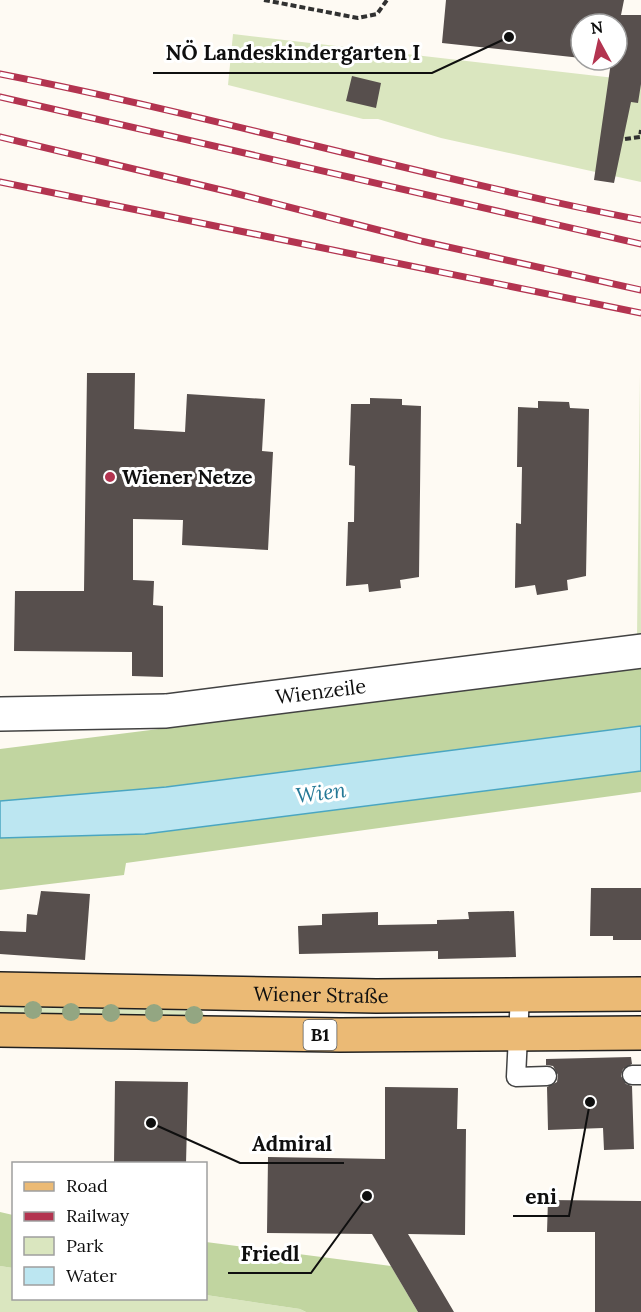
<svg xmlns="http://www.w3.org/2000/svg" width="641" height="1312" font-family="Lora,serif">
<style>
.green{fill:#dae6bf}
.forest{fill:#c1d5a0}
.water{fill:#bce6f1;stroke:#4aa6c1;stroke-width:1.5}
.building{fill:#574f4d}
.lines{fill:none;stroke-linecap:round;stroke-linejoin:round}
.service-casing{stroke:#424242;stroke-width:21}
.minor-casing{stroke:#424242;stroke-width:36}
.primary-casing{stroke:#202020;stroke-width:36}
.path{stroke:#313131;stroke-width:4;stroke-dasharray:6 3;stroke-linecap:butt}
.service{stroke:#fff;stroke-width:18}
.minor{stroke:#fff;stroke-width:33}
.primary{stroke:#ebba75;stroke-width:33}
.rail-casing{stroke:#b33450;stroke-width:7}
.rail{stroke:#fff;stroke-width:4.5;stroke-dasharray:14;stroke-linecap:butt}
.tree{fill:#93a682}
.poi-dot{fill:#b33450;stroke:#fff;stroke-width:2}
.labels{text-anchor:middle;stroke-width:6;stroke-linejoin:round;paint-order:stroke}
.shield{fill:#fff;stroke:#575757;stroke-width:1.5}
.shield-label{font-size:18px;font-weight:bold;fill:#0f0f0f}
.poi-label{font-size:20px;font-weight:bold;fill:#0f0f0f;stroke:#fff;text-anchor:start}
.street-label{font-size:20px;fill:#0f0f0f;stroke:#fff}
.water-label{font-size:21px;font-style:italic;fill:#247896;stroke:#fff}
.leader{fill:none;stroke:#0f0f0f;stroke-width:2}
.callout-dot{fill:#0f0f0f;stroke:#fff;stroke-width:2}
.callout-label{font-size:21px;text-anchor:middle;font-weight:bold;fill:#0f0f0f;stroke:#fff;stroke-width:6;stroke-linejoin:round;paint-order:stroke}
</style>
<rect width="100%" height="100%" fill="#fefaf3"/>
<path class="green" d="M 233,34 L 641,81 L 641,182 L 441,138 L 378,119 L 363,119 L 228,85 Z
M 640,374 L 641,637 L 637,637 Z
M 0,1005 L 200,1011 L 205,1015 L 205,1019 L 0,1016 Z
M 0,1266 L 13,1268 L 14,1298 L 206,1298 L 206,1295 L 300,1309 L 306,1312 L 0,1312 Z"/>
<path class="forest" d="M 641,668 L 641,726 L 166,787 L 0,801 L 0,749 Z
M 641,771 L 641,792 L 126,863 L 124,875 L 0,890 L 0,838 L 145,834 Z
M 0,1212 L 13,1215 L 13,1268 L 0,1266 Z
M 206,1242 L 391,1266 L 418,1312 L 306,1312 L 300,1309 L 206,1295 Z"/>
<path class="water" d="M 641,726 L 641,771 L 145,834 L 0,838 L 0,801 L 166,787 Z"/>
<path class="building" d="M 446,0 L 624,0 L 621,15 L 641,15 L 641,84 L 638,103 L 631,102 L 614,183 L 594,180 L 611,62 L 595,60 L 617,60 L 617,24 L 581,24 L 581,58 L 442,43 Z
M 352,76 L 381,83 L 376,108 L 346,101 Z
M 87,373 L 135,373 L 134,429 L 185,432 L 187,394 L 265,399 L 262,451 L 273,452 L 268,550 L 182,545 L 183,520 L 133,519 L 133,580 L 154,581 L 153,605 L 163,606 L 163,677 L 132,676 L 132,652 L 14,651 L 15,591 L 84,591 Z
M 370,398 L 402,399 L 402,405 L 421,406 L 419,577 L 400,580 L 401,588 L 369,592 L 368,584 L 346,586 L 348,522 L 354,522 L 355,466 L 349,465 L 351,404 L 370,404 Z
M 538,401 L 569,402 L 570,408 L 589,409 L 586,576 L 567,580 L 568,590 L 537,595 L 535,585 L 515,588 L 516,523 L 521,524 L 522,467 L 517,467 L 518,407 L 538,408 Z
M 591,888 L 641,888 L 641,940 L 613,940 L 613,936 L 590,936 Z
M 41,891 L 90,894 L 85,960 L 0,954 L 0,931 L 26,932 L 27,914 L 37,915 Z
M 514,911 L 516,957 L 438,959 L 438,951 L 299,954 L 298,926 L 322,925 L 322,914 L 378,912 L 378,925 L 437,924 L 437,920 L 469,919 L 468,912 Z
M 631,1057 L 632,1064 L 623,1069 L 621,1076 L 626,1084 L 632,1086 L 634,1149 L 604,1150 L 603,1128 L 548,1130 L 547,1087 L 557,1082 L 558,1075 L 553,1066 L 546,1065 L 546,1059 Z
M 115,1081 L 188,1082 L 186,1164 L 114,1164 Z
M 385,1087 L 458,1088 L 457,1129 L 466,1129 L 465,1235 L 408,1234 L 454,1312 L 418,1312 L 372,1234 L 267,1233 L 268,1157 L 385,1159 Z
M 548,1200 L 641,1201 L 641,1312 L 595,1312 L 595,1232 L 547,1232 Z"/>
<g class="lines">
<defs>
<path id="service" d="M 520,995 L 516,1077 L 547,1076
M 632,1075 L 641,1075"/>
<g id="minor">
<path id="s1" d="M 0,714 L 166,711 L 641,651"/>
</g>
<g id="primary">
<path id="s2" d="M 0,989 L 376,996 L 641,994"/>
<path d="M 0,1030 L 340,1035 L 641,1033"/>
</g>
</defs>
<use href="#service" class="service-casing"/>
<use href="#minor" class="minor-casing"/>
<use href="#primary" class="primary-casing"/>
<path class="path" d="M 264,0 L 358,18 L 377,14 L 387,0
M 625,139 L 640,137 L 641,130"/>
<use href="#service" class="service"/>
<use href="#minor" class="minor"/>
<use href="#primary" class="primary"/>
<defs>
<path id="rail" d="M 0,74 C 215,116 426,178 641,220
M 0,97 L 641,244
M 0,137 L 234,193 L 421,241 L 641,290
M 0,182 L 641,313"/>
</defs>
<use href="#rail" class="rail-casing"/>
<use href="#rail" class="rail"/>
</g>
<g class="tree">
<circle cx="33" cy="1010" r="9"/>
<circle cx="71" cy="1012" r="9"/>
<circle cx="111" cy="1013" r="9"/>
<circle cx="154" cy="1013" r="9"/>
<circle cx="194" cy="1015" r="9"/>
</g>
<circle class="poi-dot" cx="110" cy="477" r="6"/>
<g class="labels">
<rect class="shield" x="303.5" y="1020" width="33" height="30" rx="4.5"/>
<g class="shield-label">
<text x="320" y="1041">B1</text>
</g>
<g class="poi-label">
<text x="122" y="484">Wiener Netze</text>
</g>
<g class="street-label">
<text dy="7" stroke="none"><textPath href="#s1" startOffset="322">Wienzeile</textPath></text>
<text dy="7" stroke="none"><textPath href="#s2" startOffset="321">Wiener Straße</textPath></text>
</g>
<g class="water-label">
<text transform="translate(321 793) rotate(-7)" y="7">Wien</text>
</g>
</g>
<path class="leader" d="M509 37L432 73H153M151 1123L240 1163H344M590 1102L569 1216H513M367 1196L311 1273H228"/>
<g class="callout-dot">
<circle cx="509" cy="37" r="6"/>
<circle cx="151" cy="1123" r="6"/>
<circle cx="590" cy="1102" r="6"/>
<circle cx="367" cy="1196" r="6"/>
</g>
<g class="callout-label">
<text x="293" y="60">NÖ Landeskindergarten I</text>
<text x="292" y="1151">Admiral</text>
<text x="541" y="1204">eni</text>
<text x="270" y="1261">Friedl</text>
</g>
<rect x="12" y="1162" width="195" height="138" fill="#ffffff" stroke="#9f9f9f" stroke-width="1.5"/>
<rect x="24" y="1182" width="30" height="9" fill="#ebba75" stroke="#9f9f9f" stroke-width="1.5"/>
<text x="66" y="1192" font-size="18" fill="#0f0f0f">Road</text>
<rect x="24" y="1212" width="30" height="9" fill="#b33450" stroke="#9f9f9f" stroke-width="1.5"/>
<text x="66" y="1222" font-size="18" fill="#0f0f0f">Railway</text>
<rect x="24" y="1237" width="30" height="18" fill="#dae6bf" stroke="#9f9f9f" stroke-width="1.5"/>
<text x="66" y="1252" font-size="18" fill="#0f0f0f">Park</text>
<rect x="24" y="1267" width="30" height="18" fill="#bce6f1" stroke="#9f9f9f" stroke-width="1.5"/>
<text x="66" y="1282" font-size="18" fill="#0f0f0f">Water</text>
<g transform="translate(599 42) rotate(352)"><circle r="28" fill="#ffffff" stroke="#9f9f9f" stroke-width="1.5"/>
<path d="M0-4.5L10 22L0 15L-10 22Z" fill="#b33450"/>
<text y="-9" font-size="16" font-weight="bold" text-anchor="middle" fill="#0f0f0f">N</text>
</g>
</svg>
